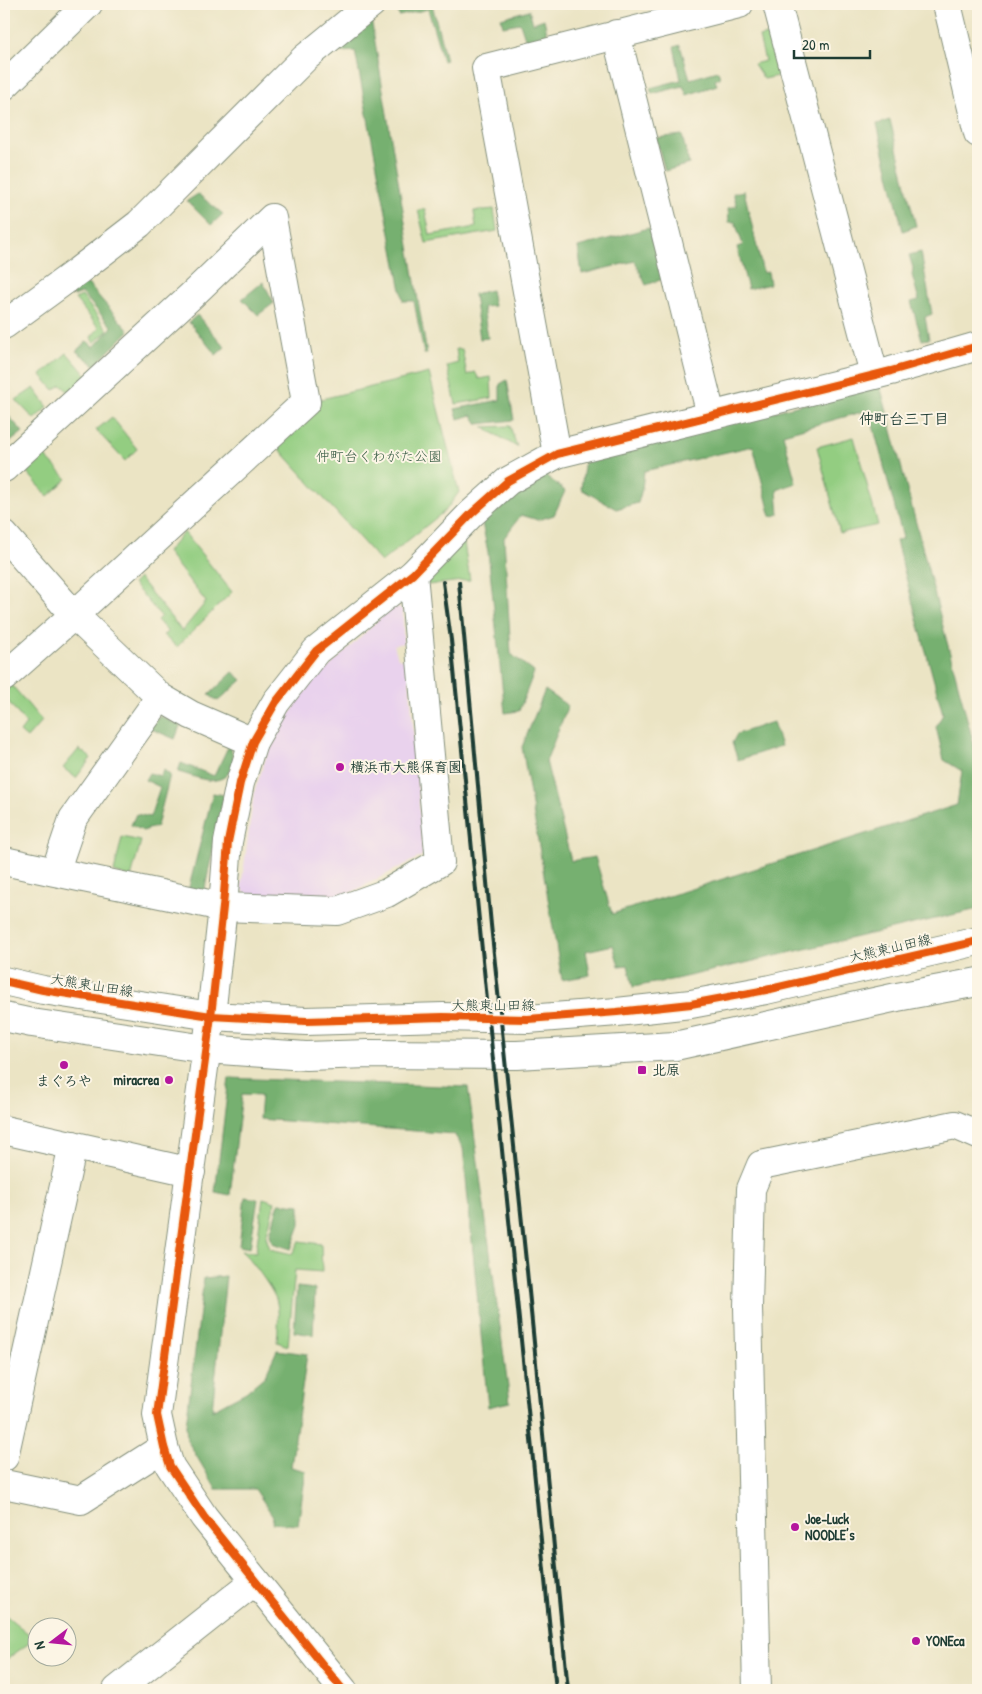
<svg xmlns="http://www.w3.org/2000/svg" width="982" height="1694" font-family="'Patrick Hand','Klee One',sans-serif">
<style>
.built{fill:#e9d2ed}
.green{fill:#93cd81;stroke:#59855a}
.forest{fill:#76b06f;stroke:#4a7652}
.lines{fill:none;stroke-linecap:round;stroke-linejoin:round}
.minor-casing{stroke:#85907c;stroke-width:30}
.tertiary-casing{stroke:#85907c;stroke-width:30}
.minor{stroke:#fff;stroke-width:28}
.tertiary{stroke:#fff;stroke-width:28}
.rail{stroke:#1f3d34;stroke-width:4}
.cycleway-casing{stroke:#fcf5e5;stroke-width:11}
.cycleway{stroke:#e8590c;stroke-width:8}
.poi-dot{fill:#b5179e;stroke:#fcf5e5;stroke-width:2}
.labels{text-anchor:middle;stroke-width:4;stroke-linejoin:round;paint-order:stroke}
.park-label{font-size:14px;fill:#365a43;stroke:#fcf5e5}
.poi-label{font-size:14px;font-weight:bold;fill:#1f3d34;stroke:#fcf5e5;text-anchor:start}
.street-label{font-size:14px;fill:#1f3d34;stroke:#fcf5e5}
.neighbourhood-label{font-size:15px;font-weight:bold;fill:#1f3d34;stroke:#fcf5e5}
</style>
<rect width="100%" height="100%" fill="#fcf5e5"/>
<filter id="ink" filterUnits="userSpaceOnUse"><feTurbulence type="fractalNoise" baseFrequency=".02" numOctaves="2"/><feDisplacementMap in="SourceGraphic" scale="10" xChannelSelector="R" yChannelSelector="G"/><feConvolveMatrix kernelMatrix="1 2 1 2 8 2 1 2 1" color-interpolation-filters="sRGB"/></filter>
<filter id="wash" filterUnits="userSpaceOnUse"><feTurbulence type="fractalNoise" baseFrequency=".0096" numOctaves="4" result="noise"/><feDisplacementMap in="SourceGraphic" scale="20" xChannelSelector="R" yChannelSelector="G"/><feGaussianBlur stdDeviation="1.12" result="paint"/><feColorMatrix in="noise" values="0 0 0 0 0 0 0 0 0 0 0 0 0 0 0 0 0 1.4 0 .05"/><feComposite in="paint" operator="in"/></filter>
<g filter="url(#wash)">
<rect width="100%" height="100%" fill="#ebe4c4"/>
<path class="built" d="M 393,606 L 403,610 L 403,643 L 394,645 L 398,658 L 408,661 L 423,855 L 333,902 L 248,895 L 241,888 L 254,793 L 272,740 L 309,686 Z"/>
<path class="green" d="M 770,34 L 778,76 L 764,79 L 754,64 L 765,61 L 759,37 Z
M 425,209 L 430,235 L 476,227 L 474,211 L 494,209 L 497,231 L 426,243 L 418,210 Z
M 82,296 L 108,330 L 94,343 L 91,337 L 99,328 L 75,299 Z
M 456,349 L 462,349 L 467,375 L 475,372 L 479,379 L 491,377 L 492,398 L 456,404 L 447,366 L 458,363 Z
M 67,353 L 88,377 L 69,392 L 61,385 L 54,390 L 41,375 Z
M 429,373 L 459,492 L 446,510 L 381,562 L 274,443 L 313,401 Z
M 34,388 L 48,407 L 34,419 L 16,400 Z
M 112,417 L 137,449 L 125,461 L 96,430 Z
M 510,426 L 517,447 L 483,427 Z
M 854,437 L 878,525 L 840,533 L 817,447 Z
M 44,455 L 67,479 L 48,496 L 26,471 Z
M 184,532 L 232,592 L 177,647 L 163,635 L 168,632 L 157,620 L 161,616 L 133,584 L 139,578 L 182,631 L 206,602 L 167,552 Z
M 464,543 L 470,580 L 428,585 L 427,572 Z
M 11,684 L 42,721 L 27,738 L 20,732 L 26,724 L 4,696 L 4,691 Z
M 79,749 L 91,758 L 76,778 L 63,768 Z
M 122,837 L 141,841 L 131,878 L 114,872 Z
M 263,1198 L 275,1202 L 266,1237 L 270,1249 L 292,1254 L 299,1241 L 321,1244 L 322,1272 L 295,1270 L 288,1346 L 277,1342 C 278,1329 280,1312 276,1299 C 271,1287 251,1259 241,1251 L 256,1252 Z
M 4,1614 L 35,1639 L 4,1661 Z"/>
<path class="forest" d="M 394,4 L 432,4 L 446,60 L 443,61 L 428,9 L 399,16 Z
M 529,10 L 533,23 L 544,19 L 548,37 L 526,41 L 520,23 L 503,26 L 501,18 Z
M 371,18 L 427,354 L 424,354 L 414,301 L 403,301 L 355,51 L 340,52 L 333,47 Z
M 680,45 L 690,79 L 718,71 L 720,78 L 715,80 L 717,85 L 687,95 L 683,86 L 652,94 L 650,88 L 681,80 L 674,47 Z
M 890,120 L 916,226 L 903,231 L 877,124 Z
M 682,135 L 689,164 L 665,171 L 656,138 Z
M 744,191 L 763,273 L 768,272 L 770,284 L 748,289 L 737,247 L 743,245 L 735,222 L 729,222 L 728,208 L 737,206 L 733,193 Z
M 198,194 L 223,214 L 211,225 L 187,201 Z
M 649,228 L 663,279 L 646,285 L 635,261 L 582,274 L 578,247 Z
M 921,252 L 932,314 L 925,317 L 929,339 L 922,340 L 911,302 L 919,300 L 912,275 L 913,268 L 909,255 Z
M 263,282 L 274,303 L 258,315 L 242,299 Z
M 88,284 L 129,331 L 95,365 L 76,351 L 87,341 L 94,347 L 112,327 L 82,293 L 74,296 L 70,292 L 77,285 Z
M 491,290 L 494,306 L 483,307 L 488,338 L 480,339 L 474,294 Z
M 197,315 L 225,347 L 216,355 L 189,322 Z
M 507,380 L 514,420 L 478,424 L 472,415 L 458,419 L 455,409 L 500,400 L 500,384 Z
M 880,385 L 977,757 L 978,757 L 978,909 L 676,979 L 633,987 L 628,965 L 619,966 L 613,945 L 586,951 L 590,975 L 562,980 L 522,747 L 545,690 L 568,706 L 546,761 L 571,861 L 595,857 L 612,914 L 957,805 L 962,771 L 944,760 L 936,727 L 943,714 L 896,541 L 903,538 L 869,410 L 783,434 L 796,483 L 777,490 L 779,514 L 771,517 L 753,446 L 644,471 L 642,489 L 638,503 L 616,509 L 581,489 L 585,459 Z
M 4,411 L 23,432 L 9,443 L 4,437 Z
M 544,474 L 565,491 L 554,515 L 538,520 L 521,515 L 504,538 L 511,654 L 534,672 L 519,711 L 505,713 L 488,552 L 482,523 Z
M 233,672 L 242,680 L 218,701 L 209,695 Z
M 160,716 L 180,726 L 175,739 L 149,728 Z
M 773,722 L 781,746 L 738,760 L 732,743 L 737,734 Z
M 229,745 C 233,754 236,761 230,771 C 218,789 195,776 178,772 L 181,763 L 214,776 Z
M 164,770 L 170,775 L 157,826 L 143,831 L 131,825 L 136,814 L 150,817 L 160,787 L 145,780 L 149,773 L 160,776 Z
M 213,793 L 224,795 L 204,893 L 188,891 Z
M 229,1078 L 468,1087 L 510,1402 L 488,1407 L 463,1148 L 454,1134 L 259,1119 L 261,1095 L 242,1094 L 230,1195 L 215,1192 Z
M 245,1197 L 258,1199 L 250,1248 L 239,1246 Z
M 279,1203 L 300,1205 L 300,1225 L 291,1249 L 272,1243 L 270,1234 Z
M 226,1276 L 212,1410 L 246,1392 L 265,1376 L 277,1350 L 307,1354 L 291,1467 L 306,1471 L 298,1525 L 272,1523 L 273,1516 L 255,1489 L 216,1489 L 187,1440 L 186,1425 L 204,1278 Z
M 297,1287 L 315,1289 L 313,1335 L 294,1332 Z"/>
</g>
<g filter="url(#ink)">
<g class="lines">
<defs>
<path id="minor" d="M 777,4 L 874,374
M 616,34 L 711,415
M 4,86 L 88,4
M 4,325 L 78,271 L 139,224 L 305,58 L 371,4
M 557,454 L 486,68 L 739,4
M 4,468 L 192,295 L 272,218 L 306,402 L 74,615 L 4,677
M 4,535 L 74,615 L 160,697 L 191,715 L 253,742
M 4,861 L 55,872 L 73,819 L 160,697
M 55,872 L 223,907 L 337,911 L 387,893 L 440,862 L 413,574
M 4,1457 L 73,1145
M 4,1484 L 81,1500 L 164,1447
M 117,1690 L 255,1581"/>
<path id="tertiary" d="M 947,4 L 978,133
M 4,981 L 43,990 L 211,1016 L 306,1021 L 443,1017 L 528,1019 L 617,1012 L 691,1004 L 766,990 L 978,941
M 4,1017 L 32,1023 L 206,1049 L 306,1056 L 369,1054 L 517,1055 L 675,1046 L 897,997 L 978,982
M 4,1130 L 191,1172
M 343,1690 L 204,1517 L 170,1466 L 164,1447 L 157,1415 L 211,1016 L 223,907 L 228,842 L 240,783 L 253,742 L 276,702 L 316,651 L 413,574 L 471,514 L 508,481 L 557,454 L 891,371 L 978,346
M 757,1690 L 748,1307 L 751,1189 L 761,1165 L 955,1125 L 978,1135"/>
</defs>
<use href="#minor" class="minor-casing"/>
<use href="#tertiary" class="tertiary-casing"/>
<use href="#minor" class="minor"/>
<use href="#tertiary" class="tertiary"/>
<path class="rail" d="M 443,582 L 451,640 L 556,1690
M 459,582 L 491,925 L 527,1271 L 568,1690"/>
<defs>
<path id="cycleway" d="M 4,981 L 43,990 L 211,1016 L 306,1021 L 443,1017 L 528,1019 L 617,1012 L 691,1004 L 766,990 L 978,941
M 343,1690 L 204,1517 L 170,1466 L 164,1447 L 157,1415 L 211,1016 L 223,907 L 228,842 L 240,783 L 253,742 L 276,702 L 316,651 L 413,574 L 471,514 L 508,481 L 557,454 L 891,371 L 978,346"/>
</defs>
<use href="#cycleway" class="cycleway-casing"/>
<use href="#cycleway" class="cycleway"/>
</g>
</g>
<g class="poi-dot">
<circle cx="340" cy="767" r="5"/>
<circle cx="64" cy="1065" r="5"/>
<rect x="637" y="1065" width="10" height="10" rx="2.5"/>
<circle cx="169" cy="1080" r="5"/>
<circle cx="795" cy="1527" r="5"/>
<circle cx="916" cy="1641" r="5"/>
</g>
<g class="labels">
<g class="park-label">
<text x="379" y="461">仲町台くわがた公園</text>
</g>
<g class="poi-label">
<text x="350" y="772">横浜市大熊保育園</text>
<text x="652" y="1075">北原</text>
<text x="159" y="1085" text-anchor="end">miracrea</text>
<text x="64" y="1086" text-anchor="middle">まぐろや</text>
<text x="805" y="1524">Joe-Luck<tspan x="805" dy="16">NOODLE’s</tspan></text>
<text x="926" y="1646">YONEca</text>
</g>
<g class="street-label">
<text transform="translate(890 948) rotate(-13)" y="5">大熊東山田線</text>
<text transform="translate(92 985) rotate(9)" y="5">大熊東山田線</text>
<text x="493" y="1010">大熊東山田線</text>
</g>
<g class="neighbourhood-label">
<text x="904" y="424">仲町台三丁目</text>
</g>
</g>
<rect width="982" height="1694" fill="none" stroke="#fcf5e5" stroke-width="20"/>
<g transform="translate(52 1642) rotate(254)"><circle r="24" fill="#fcf5e5" stroke="#a4ab9e"/>
<path d="M0-4L9 19L0 12L-9 19Z" fill="#b5179e"/>
<text y="-8" font-size="14" font-weight="bold" text-anchor="middle" fill="#1f3d34">N</text>
</g>
<path d="M794 50v8h76v-8" fill="none" stroke="#1f3d34" stroke-width="2.5"/>
<text x="802" y="50" font-size="15" fill="#1f3d34" stroke="#fcf5e5" stroke-width="4" paint-order="stroke">20 m</text>
</svg>
